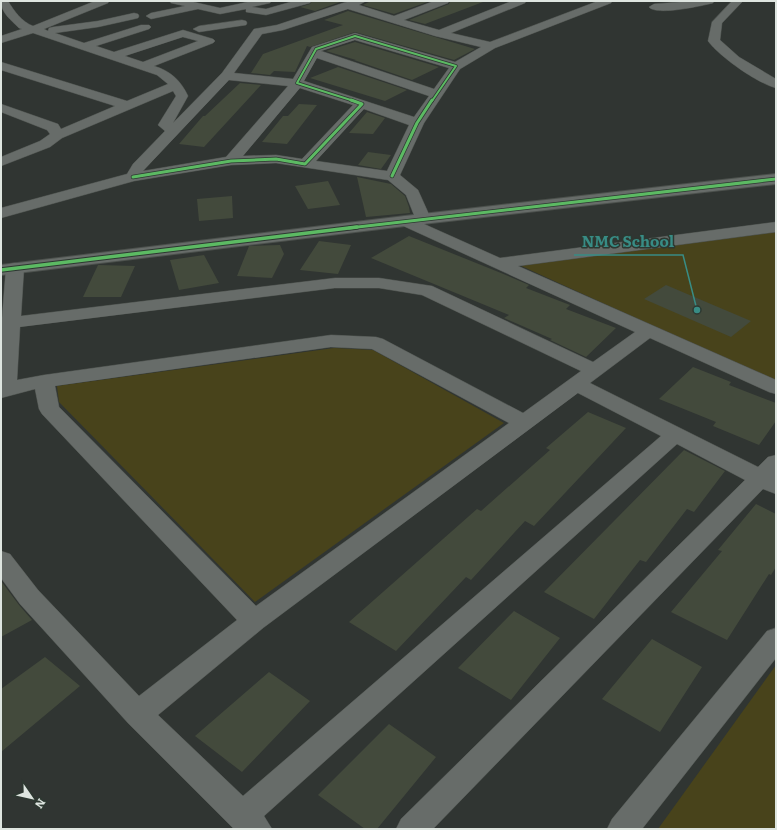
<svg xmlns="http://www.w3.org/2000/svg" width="777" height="830" font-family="Literata,serif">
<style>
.green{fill:#48431b}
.building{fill:#434a3c}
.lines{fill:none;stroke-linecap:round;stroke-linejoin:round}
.minor-casing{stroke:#4c514d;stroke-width:1}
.tertiary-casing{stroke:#4c514d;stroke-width:2}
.minor{fill:#676c69;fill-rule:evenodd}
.tertiary{fill:#676c69;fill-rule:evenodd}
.cycleway-far2-casing{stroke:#2d3831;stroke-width:3.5}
.cycleway-far1-casing{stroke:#2d3831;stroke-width:4.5}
.cycleway-casing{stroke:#2d3831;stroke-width:5.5}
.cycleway-far2{stroke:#5cba63;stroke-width:2}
.cycleway-far1{stroke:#5cba63;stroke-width:3}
.cycleway{stroke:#5cba63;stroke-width:3.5}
.leader{fill:none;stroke:#388c85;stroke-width:1.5}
.callout-dot{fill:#388c85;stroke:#2d3831;stroke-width:1.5}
.callout-label{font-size:15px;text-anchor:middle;font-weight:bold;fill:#388c85;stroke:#2d3831;stroke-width:3;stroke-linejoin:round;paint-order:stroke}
</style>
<rect width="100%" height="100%" fill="#303532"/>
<path class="green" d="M 776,232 L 776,382 L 517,264 Z
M 334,348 L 373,350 L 504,423 L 255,602 L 59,402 L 57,386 Z
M 776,665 L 776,829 L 658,829 Z"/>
<path class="building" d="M 312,1 L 335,1 L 340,2 L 315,11 L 300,7 L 310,4 Z
M 371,1 L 430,1 L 394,14 L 363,5 Z
M 450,1 L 483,2 L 425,24 L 409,20 L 449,4 Z
M 348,11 L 435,37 L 475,49 L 454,60 L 355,32 L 310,47 L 307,46 L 295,72 L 274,71 L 270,75 L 251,73 L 263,54 L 343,25 L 324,20 Z
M 355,42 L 439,67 L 412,80 L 354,60 L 356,60 L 326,51 Z
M 338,67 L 407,90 L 385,101 L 310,78 Z
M 240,83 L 261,85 L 204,147 L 179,144 L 203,116 L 205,116 Z
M 299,104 L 317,105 L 287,144 L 262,142 L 283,116 L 288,116 Z
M 367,112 L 385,118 L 373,134 L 349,133 Z
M 368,152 L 391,155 L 381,169 L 358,165 Z
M 357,177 L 391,184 L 405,196 L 409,207 L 410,213 L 366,217 Z
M 328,181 L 340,205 L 308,209 L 295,186 Z
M 232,196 L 233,218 L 199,221 L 197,199 Z
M 409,236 L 501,273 L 529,285 L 526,288 L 570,305 L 566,309 L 616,328 L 586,357 L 550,340 L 552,339 L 504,318 L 509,315 L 371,258 Z
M 319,241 L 351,245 L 338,274 L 300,270 Z
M 280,245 L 284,254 L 272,278 L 237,276 L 249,246 Z
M 204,255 L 219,283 L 179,290 L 170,260 Z
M 98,265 L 135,266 L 121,297 L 83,297 Z
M 666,285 L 751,321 L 731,337 L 644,299 Z
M 693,367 L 731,382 L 729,385 L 776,403 L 776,421 L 759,445 L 713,426 L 716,422 L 659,399 Z
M 588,412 L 626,428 L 534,526 L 525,521 L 471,580 L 466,577 L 396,651 L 349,622 L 477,509 L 481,511 L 550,450 L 546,448 Z
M 684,450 L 725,471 L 694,512 L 687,509 L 646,562 L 640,560 L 594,619 L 544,592 Z
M 756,504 L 776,514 L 776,567 L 771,575 L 769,574 L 727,640 L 671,612 L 722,551 L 718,550 Z
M 1,581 L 19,605 L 32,620 L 1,637 Z
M 514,611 L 560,638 L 511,700 L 458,668 Z
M 652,639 L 702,667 L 660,732 L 602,699 Z
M 45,657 L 80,686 L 1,752 L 1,689 Z
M 269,672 L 310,701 L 242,772 L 195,736 Z
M 389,724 L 436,757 L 377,829 L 365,829 L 318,795 Z"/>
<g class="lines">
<defs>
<path id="minor" d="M 1,1 L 8,1 C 14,11 22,22 33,26 L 95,1 L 109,1 L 108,3 L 44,29 L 48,31 L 49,28 L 53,27 L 98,21 L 134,13 L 138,14 L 139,16 L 138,18 L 134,19 L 98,27 L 55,33 L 84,43 L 141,25 L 149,25 L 151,27 L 149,29 L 96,46 L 114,52 L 183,30 L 213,39 L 215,41 L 213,43 L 154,66 C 171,71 181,81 188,96 L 173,123 L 222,73 L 254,29 L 277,25 L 343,3 L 351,1 L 366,1 L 359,5 L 394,16 L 434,1 L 449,1 L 448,3 L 404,20 L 439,30 L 512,1 L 526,1 L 525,3 L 451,33 L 490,42 L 598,1 L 612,1 L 611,3 L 495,48 L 460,69 L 424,123 L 400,175 L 418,190 L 431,219 L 429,222 L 424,224 L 500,258 L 776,222 L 776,232 L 518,266 L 776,380 L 776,394 L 769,392 L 650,338 L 590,383 L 758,467 L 768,457 L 776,455 L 776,494 L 763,489 L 433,829 L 396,829 L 401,819 L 745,480 L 677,444 L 264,816 L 272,829 L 234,829 L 128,723 L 20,604 L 1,578 L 1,551 L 10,554 L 38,590 L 139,696 L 237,620 L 42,414 L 39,409 L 35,389 L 1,398 L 1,330 L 6,268 L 9,264 L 15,263 L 21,264 L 24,268 L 21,316 L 335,278 L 379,278 L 432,286 L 593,362 L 635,332 L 399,224 L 397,221 L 399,218 L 405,216 L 416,220 L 406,195 L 388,180 L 276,163 L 231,165 L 134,181 L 1,218 L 1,208 L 127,174 L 133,164 L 165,131 L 158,125 L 176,96 L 173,91 L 62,138 L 50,147 L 1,166 L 1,157 L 40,141 L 50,134 L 47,130 L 1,112 L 1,104 L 58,124 L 61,129 L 115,106 L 1,70 L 1,62 L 127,101 L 168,84 L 157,75 L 33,33 L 1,43 L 1,36 L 22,29 L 19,28 C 11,20 1,13 1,1 ZM 348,9 L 435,36 L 481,47 L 455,62 L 355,33 L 312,47 L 293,79 L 234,73 L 262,34 L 283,30 ZM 183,37 L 198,41 L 143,62 L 125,56 ZM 355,40 L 449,68 L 434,89 L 321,51 ZM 317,58 L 429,96 L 414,117 L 304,81 ZM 229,80 L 288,86 L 226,157 L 143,171 ZM 300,88 L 353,105 L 302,159 L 276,155 L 243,156 ZM 364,109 L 409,125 L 387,171 L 316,161 ZM 335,288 L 379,288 L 422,295 L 581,371 L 523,413 L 383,339 L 376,337 L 331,335 L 44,375 L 17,380 L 20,327 ZM 331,347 L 372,349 L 509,423 L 256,606 L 59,407 L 55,386 ZM 578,393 L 661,436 L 243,796 L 158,715 L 263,628 Z
M 170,1 L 189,1 L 220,8 L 252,1 L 271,1 L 270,3 L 252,7 L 266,9 L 294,1 L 311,1 L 310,3 L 266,15 L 246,12 L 246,9 L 220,14 L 198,9 L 151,19 L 146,16 L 151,13 L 185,6 L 171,3 Z
M 693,1 L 714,1 L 713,3 C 701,6 656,16 649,7 L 654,4 Z
M 732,1 L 743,1 L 722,23 L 720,40 L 739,57 L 776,79 L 776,88 C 757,83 720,57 708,41 L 712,22 Z
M 242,20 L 246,21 L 247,23 L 246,25 L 199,32 L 193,29 L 199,26 Z
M 776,628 L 776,658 L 642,829 L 607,829 L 612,819 L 767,631 Z"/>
<path id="tertiary" d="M 776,174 L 776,184 L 405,226 L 1,275 L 1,265 L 405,216 Z"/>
</defs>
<use href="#minor" class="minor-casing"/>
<use href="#tertiary" class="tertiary-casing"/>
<use href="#minor" class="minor"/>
<use href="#tertiary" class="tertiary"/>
<defs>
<path id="cycleway-far2" d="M 354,101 L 297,83 L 316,49 L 355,36 L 456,66 L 432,101"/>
<path id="cycleway-far1" d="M 392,176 L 417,123 L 432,100
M 133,177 L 231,161 L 276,159 L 305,164 L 362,104 L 351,100
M 349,228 L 776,179"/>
<path id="cycleway" d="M 1,270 L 357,227"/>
</defs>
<use href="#cycleway-far2" class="cycleway-far2-casing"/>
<use href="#cycleway-far1" class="cycleway-far1-casing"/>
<use href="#cycleway" class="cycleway-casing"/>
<use href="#cycleway-far2" class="cycleway-far2"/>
<use href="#cycleway-far1" class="cycleway-far1"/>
<use href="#cycleway" class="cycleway"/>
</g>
<path class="leader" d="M697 310L683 255H574"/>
<circle class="callout-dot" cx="697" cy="310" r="4"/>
<g class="callout-label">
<text x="628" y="247">NMC School</text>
</g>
<rect width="777" height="830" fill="none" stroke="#dee5e0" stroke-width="4"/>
<g transform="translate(32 798) rotate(124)" stroke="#2d3831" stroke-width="3" paint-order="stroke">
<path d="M0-3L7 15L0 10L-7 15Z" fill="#dee5e0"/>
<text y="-6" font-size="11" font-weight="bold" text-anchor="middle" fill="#dee5e0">N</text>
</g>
</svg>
